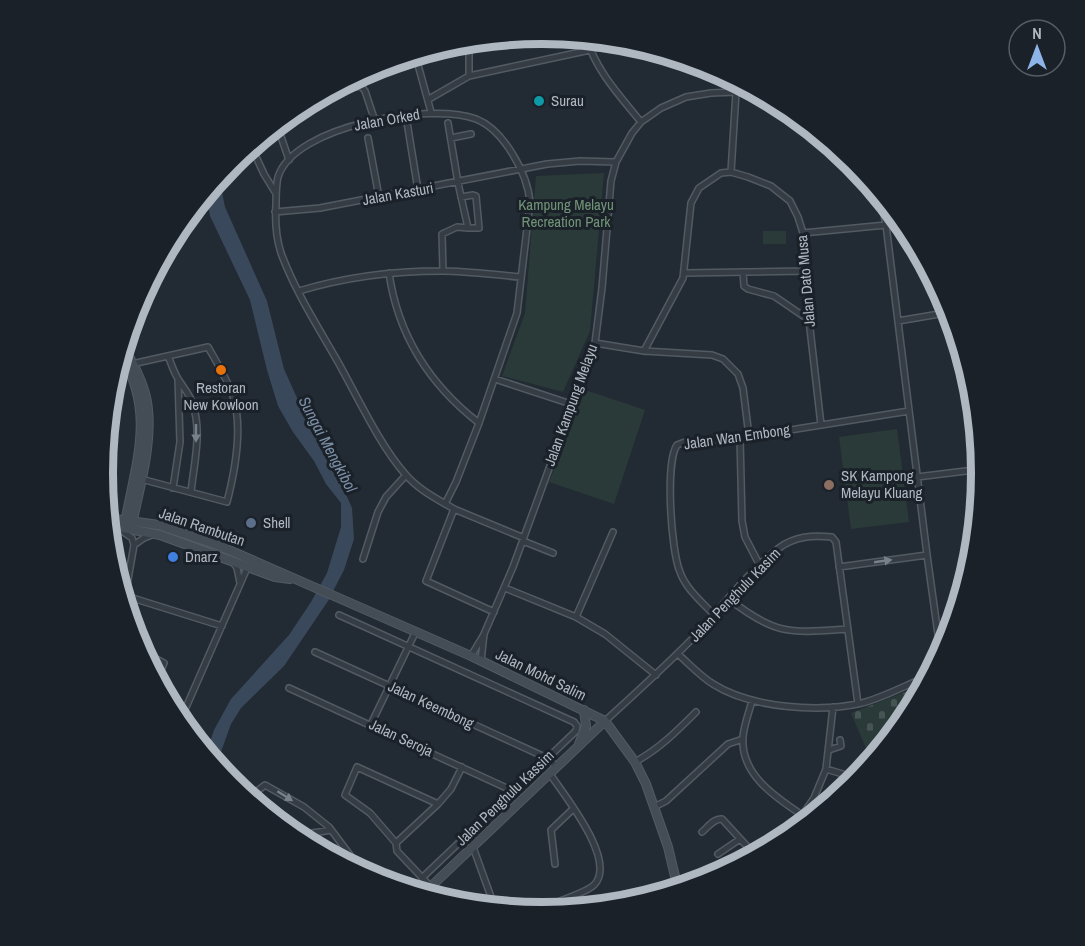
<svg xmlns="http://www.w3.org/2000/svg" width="1085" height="946" font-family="'Archivo Narrow',sans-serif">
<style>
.cemetery{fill:url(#cemetery-stones)}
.park{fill:#2a3a39}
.water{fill:#39495b}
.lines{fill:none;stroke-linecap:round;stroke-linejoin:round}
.street-casing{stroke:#525a62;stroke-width:8}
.secondary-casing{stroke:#525a62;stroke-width:10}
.street{stroke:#353c44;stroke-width:5}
.secondary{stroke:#444c56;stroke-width:8}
.oneway{fill:#788089}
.culture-dot{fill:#0f9aa8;stroke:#1b2128;stroke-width:2}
.food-dot{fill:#e8710a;stroke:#1b2128;stroke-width:2}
.education-dot{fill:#8d6e63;stroke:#1b2128;stroke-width:2}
.service-dot{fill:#5c6f8a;stroke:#1b2128;stroke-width:2}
.shop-dot{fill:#3f7fe0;stroke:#1b2128;stroke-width:2}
.labels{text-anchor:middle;stroke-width:6;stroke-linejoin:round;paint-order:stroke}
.poi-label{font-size:15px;fill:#afb7c1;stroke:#1b2128;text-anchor:start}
.street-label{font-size:15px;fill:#afb7c1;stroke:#1b2128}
.park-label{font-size:15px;fill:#719478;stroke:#1b2128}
.water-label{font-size:16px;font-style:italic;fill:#7b8fa6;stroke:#1b2128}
.rim{fill:none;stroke:#afb7c1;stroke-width:8}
</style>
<defs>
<pattern id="cemetery-stones" width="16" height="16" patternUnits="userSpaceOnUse" patternTransform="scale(1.5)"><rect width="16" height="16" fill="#2a3a39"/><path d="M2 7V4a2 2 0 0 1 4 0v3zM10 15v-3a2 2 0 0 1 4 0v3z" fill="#465454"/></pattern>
</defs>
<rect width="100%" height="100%" fill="#222a33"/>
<path class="cemetery" d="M 926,684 L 908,718 L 872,762 L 851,713 Z"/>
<path class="park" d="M 604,173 L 590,331 L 563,392 L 502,376 L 525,313 L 536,176 Z
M 763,231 L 786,231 L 786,244 L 763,244 Z
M 585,390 L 645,410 L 614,504 L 549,482 Z
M 897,429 L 909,522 L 851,529 L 839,437 Z"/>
<path class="water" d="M 219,177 L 225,207 L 267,301 L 284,369 L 311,429 L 324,445 L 352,508 L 354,539 L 344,570 L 328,601 L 284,666 L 241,708 L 231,724 L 216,766 L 206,754 L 214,730 L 231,699 L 289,635 L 311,602 L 327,573 L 341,527 L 341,503 L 326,484 L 314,461 L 293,432 L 278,406 L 267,370 L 250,300 L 210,216 L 206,193 Z"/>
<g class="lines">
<defs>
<path id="street" d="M 586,37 C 596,71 620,96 641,122
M 466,41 L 469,54 L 469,76
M 415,54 L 431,112
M 326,92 L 361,86 L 365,91 L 375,121
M 429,99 L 469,76 L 590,50 L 622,41
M 406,116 L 418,190
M 277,125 L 289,160
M 368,138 L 379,197
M 451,138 L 471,134
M 251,146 L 264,174 L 275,192
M 731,172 L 736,92
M 880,193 L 886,225 L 927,555 L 941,656
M 461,197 L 473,195 L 476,196 L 479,228 L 468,228
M 275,212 L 320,208 L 547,164 L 580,161 L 616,162
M 803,233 L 886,225
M 443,271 L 442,234 L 457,227 L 468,228 L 458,183 L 448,123
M 743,272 L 744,286 L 748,289 L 774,296 L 809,320
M 389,273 C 398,336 430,385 479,423
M 684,273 L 806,271
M 299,291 C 345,277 394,271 442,271 C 468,271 495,275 521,277
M 898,321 L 951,312
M 595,343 L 644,351 L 712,355 L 723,359 L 738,374 L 743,388 L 749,436
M 644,351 L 683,278 L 691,203 L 699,188 L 721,173 L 731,172 L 748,177 L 771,186 L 790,201 L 798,217 L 803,233 L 809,320 L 821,425
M 168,356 C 171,363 173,370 177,377 C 182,386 190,394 193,405 C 202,432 194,464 191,492
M 132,364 L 208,347 C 217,363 227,379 233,396 C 243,427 235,471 227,502 L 141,479
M 495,379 L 571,404
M 740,438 L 742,521 L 745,537 L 760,566
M 917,477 L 982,469
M 173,488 L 180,442 L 178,379
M 445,504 L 456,482 L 479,423 L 517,313 L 530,203 C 528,174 504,130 476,119 C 432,102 294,125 278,177 C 276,185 276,195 276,204 C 275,220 276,238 281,253 C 295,291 318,327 338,362 C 357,396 380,446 406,475 C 419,490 437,499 454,509 L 524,538
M 454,509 L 426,581 L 494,612
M 119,529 L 132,538 L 134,545 L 127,585 L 127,612
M 523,541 L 553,553
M 134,545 L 144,538 L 154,534
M 363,559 L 378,512 L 386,497 L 406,475
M 232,561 L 237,568 L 240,583
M 839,567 L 927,555
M 505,588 L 576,617 L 605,634 L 656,675
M 126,596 L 222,626
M 729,599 C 776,636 791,633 848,629
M 339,615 L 574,722 L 577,726 L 576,731 L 422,878
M 714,615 C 702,602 686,589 680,572 C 671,551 665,463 677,445 L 685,442 L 740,438 L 909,411
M 576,617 L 613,532
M 141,651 L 164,663 L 157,680
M 315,652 L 547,758 L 557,767
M 678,654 C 689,664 700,676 713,684 C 751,708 819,713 862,703 C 885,697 908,684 931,675
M 471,656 L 483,636
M 481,661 L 484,634 L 513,567 L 595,343 L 602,288 L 611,181 L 616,162 L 632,133 L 641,122 L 661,108 L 686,97 L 711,93 L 736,92 L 764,95
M 289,688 L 513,791
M 752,701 C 749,712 744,725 743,737 C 740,774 775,797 802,815
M 180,721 L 248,566
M 605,721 C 637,692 669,663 699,632 C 722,606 752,568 779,548 C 795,536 813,535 832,537 L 836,542 L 858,704
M 371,724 L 416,631
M 829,750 L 841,746 L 840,740
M 635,762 C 659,749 677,731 696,712
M 826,769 L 846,775 L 854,784
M 248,798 L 265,785 L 304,807 L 329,827 L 365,875
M 656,806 L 666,801 L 728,744 L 743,739
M 805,811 L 813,818
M 702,832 C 708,827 714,818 722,819 L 756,856
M 313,833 L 333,857
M 787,838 L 814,798 L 826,769 L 833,707
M 298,839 L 307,834 L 331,830
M 396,843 L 370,813 L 345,795 L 357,767 L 438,804
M 473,847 L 495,908
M 718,854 L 740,839
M 555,864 L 551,830 L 573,809
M 431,887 L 397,851 L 396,843 L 438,804 L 451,789 L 462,767
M 530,912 C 544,906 585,894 594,885 C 618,861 564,795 550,774"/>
<path id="secondary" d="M 123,347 C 133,362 140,376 145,393 C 156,432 140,486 132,524
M 121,355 C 156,413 136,461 125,523
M 107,518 L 159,525 L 220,546 L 471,656 L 605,721 L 635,762 L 646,784 L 668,847 L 678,889
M 108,525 L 160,535 L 275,577 L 290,579
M 579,744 L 586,726 L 584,710
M 423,894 L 605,721"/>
</defs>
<use href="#street" class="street-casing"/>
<use href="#secondary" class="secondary-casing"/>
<use href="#street" class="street"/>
<use href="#secondary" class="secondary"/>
</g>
<defs><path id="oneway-solid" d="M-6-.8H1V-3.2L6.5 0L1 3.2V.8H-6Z" transform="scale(1.5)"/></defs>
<g class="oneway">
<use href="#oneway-solid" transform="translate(196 433) rotate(90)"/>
<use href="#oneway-solid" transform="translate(883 561) rotate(-8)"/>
<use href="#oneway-solid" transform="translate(285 796) rotate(32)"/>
</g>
<circle class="culture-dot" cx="539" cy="101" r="6"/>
<circle class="food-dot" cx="221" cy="370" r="6"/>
<circle class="education-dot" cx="829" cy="485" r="6"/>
<circle class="service-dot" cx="251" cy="523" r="6"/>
<circle class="shop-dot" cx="173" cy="557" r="6"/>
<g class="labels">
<g class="poi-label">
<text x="551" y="106">Surau</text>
<text x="221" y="393" text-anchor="middle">Restoran<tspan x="221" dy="17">New Kowloon</tspan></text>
<text x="841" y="481">SK Kampong<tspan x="841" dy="17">Melayu Kluang</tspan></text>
<text x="263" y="528">Shell</text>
<text x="185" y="562">Dnarz</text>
</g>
<g class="street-label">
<text transform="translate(387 120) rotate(-10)" y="5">Jalan Orked</text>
<text transform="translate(398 194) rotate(-10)" y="5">Jalan Kasturi</text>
<text transform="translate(806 281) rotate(-95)" y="5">Jalan Dato Musa</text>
<text transform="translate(571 405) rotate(-70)" y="5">Jalan Kampung Melayu</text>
<text transform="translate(737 437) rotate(-8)" y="5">Jalan Wan Embong</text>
<text transform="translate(202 527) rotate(19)" y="5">Jalan Rambutan</text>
<text transform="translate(735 595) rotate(-46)" y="5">Jalan Penghulu Kasim</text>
<text transform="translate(541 675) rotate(26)" y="5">Jalan Mohd Salim</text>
<text transform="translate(431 705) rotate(25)" y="5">Jalan Keembong</text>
<text transform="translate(401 738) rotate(25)" y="5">Jalan Seroja</text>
<text transform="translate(505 798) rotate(-44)" y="5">Jalan Penghulu Kassim</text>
</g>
<g class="park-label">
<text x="566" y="210">Kampung Melayu<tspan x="566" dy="17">Recreation Park</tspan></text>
</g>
<g class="water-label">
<text transform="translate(328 444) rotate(62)" y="6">Sungai Mengkibol</text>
</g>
</g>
<path d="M0 0H1085V946H0ZM113 473a429 429 0 1 1 858 0a429 429 0 1 1-858 0Z" fill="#1b2128" fill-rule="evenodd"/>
<path class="rim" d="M113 473a429 429 0 1 1 858 0a429 429 0 1 1-858 0Z"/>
<g transform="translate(1037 48)"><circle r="28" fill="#1b2128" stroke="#565d65" stroke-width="1.5"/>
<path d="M0-4.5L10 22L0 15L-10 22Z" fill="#8db4e8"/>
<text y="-9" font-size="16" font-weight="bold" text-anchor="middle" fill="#afb7c1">N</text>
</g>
</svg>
